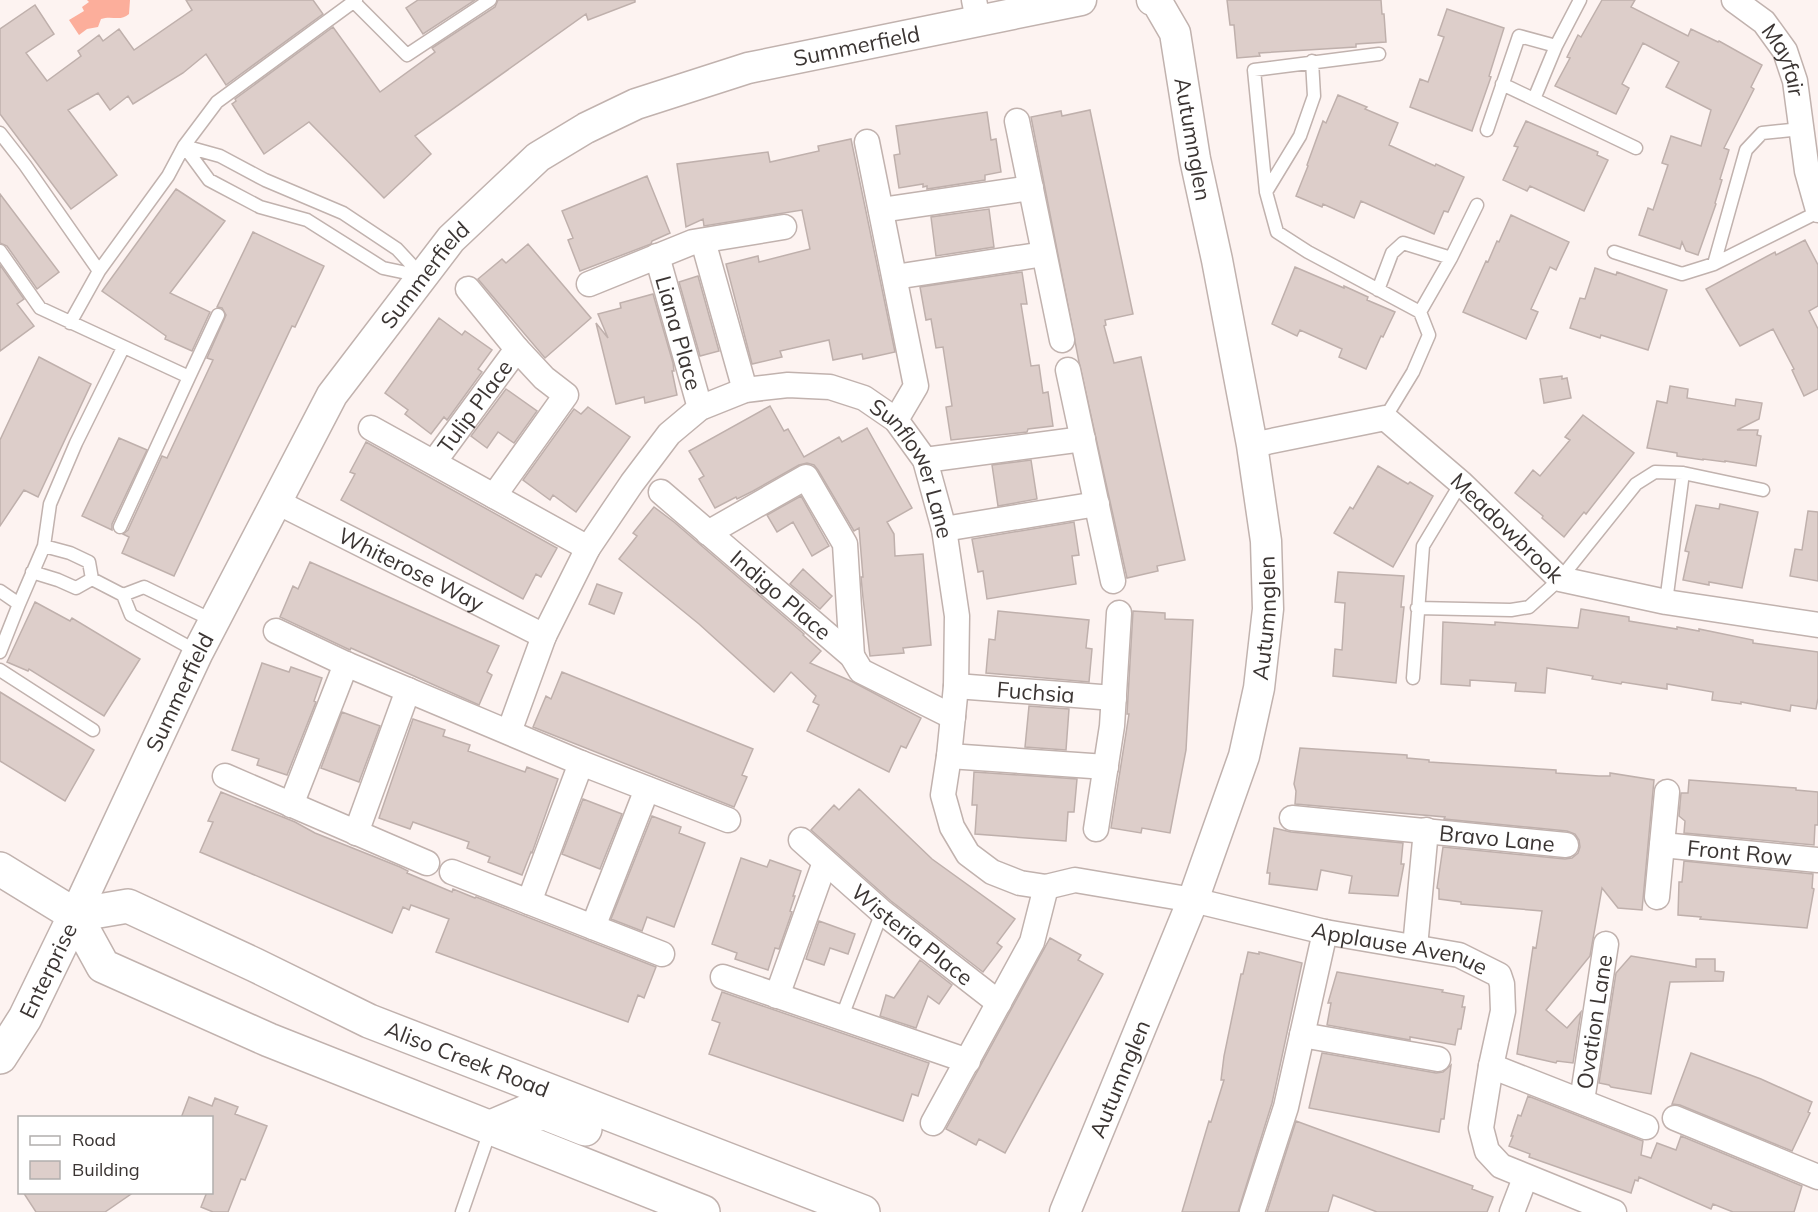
<svg xmlns="http://www.w3.org/2000/svg" width="1818" height="1212" font-family="Mulish,sans-serif">
<style>
.water{fill:#fcae9b}
.building{fill:#ddceca;stroke:#bfb0ac;stroke-width:1.5}
.lines{fill:none;stroke-linecap:round;stroke-linejoin:round}
.service-casing{stroke:#c1b2ae;stroke-width:15}
.minor-casing{stroke:#c1b2ae;stroke-width:27}
.tertiary-casing{stroke:#c1b2ae;stroke-width:33}
.secondary-casing{stroke:#c1b2ae;stroke-width:36}
.primary-casing{stroke:#c1b2ae;stroke-width:36}
.service{stroke:#fff;stroke-width:12}
.minor{stroke:#fff;stroke-width:24}
.tertiary{stroke:#fff;stroke-width:30}
.secondary{stroke:#fff;stroke-width:33}
.primary{stroke:#fff;stroke-width:33}
.labels{text-anchor:middle;stroke-width:5;stroke-linejoin:round;paint-order:stroke}
.street-label{font-size:22px;fill:#3b3533;stroke:#fff}
</style>
<rect width="100%" height="100%" fill="#fdf3f1"/>
<path class="water" d="M 87,0 L 130,0 L 129,14 C 120,22 112,15 101,19 L 98,27 L 87,29 L 79,35 L 69,20 L 84,11 L 82,7 L 89,2 Z"/>
<path class="building" d="M 186,0 L 313,0 L 323,14 L 226,85 L 206,54 L 183,73 L 133,104 L 128,96 L 110,110 L 98,93 L 68,110 L 117,175 L 71,209 L 0,114 L 0,29 L 35,5 L 54,34 L 26,53 L 47,81 L 81,56 L 78,51 L 99,35 L 103,41 L 119,29 L 134,50 L 192,10 Z
M 418,0 L 475,0 L 423,34 L 406,8 Z
M 498,0 L 635,0 L 635,2 L 588,20 L 586,14 L 415,136 L 431,154 L 384,198 L 309,122 L 264,154 L 232,104 L 236,101 L 235,99 L 333,27 L 380,92 L 435,52 L 432,48 L 495,7 Z
M 1227,0 L 1381,0 L 1382,14 L 1384,14 L 1386,42 L 1356,44 L 1356,47 L 1259,53 L 1260,56 L 1237,58 L 1234,25 L 1230,25 Z
M 1602,0 L 1635,0 L 1631,7 L 1688,36 L 1691,29 L 1718,42 L 1719,41 L 1762,65 L 1751,87 L 1754,89 L 1724,148 L 1729,150 L 1720,179 L 1722,180 L 1715,203 L 1716,204 L 1698,255 L 1686,251 L 1682,242 L 1680,249 L 1639,235 L 1648,208 L 1653,210 L 1668,165 L 1662,163 L 1671,136 L 1701,146 L 1711,110 L 1666,87 L 1679,62 L 1643,43 L 1622,84 L 1629,88 L 1616,114 L 1555,86 L 1570,58 L 1567,57 L 1578,35 L 1581,37 Z
M 1447,9 L 1504,28 L 1489,76 L 1491,77 L 1472,131 L 1410,107 L 1420,79 L 1428,82 L 1444,37 L 1438,35 Z
M 1338,95 L 1367,107 L 1365,109 L 1398,123 L 1389,145 L 1435,166 L 1436,164 L 1464,177 L 1448,212 L 1444,211 L 1434,234 L 1361,201 L 1354,218 L 1323,204 L 1322,207 L 1296,196 L 1308,166 L 1307,165 L 1323,121 L 1326,123 Z
M 1090,110 L 1133,314 L 1105,320 L 1106,325 L 1104,326 L 1114,363 L 1141,357 L 1185,560 L 1157,566 L 1158,571 L 1127,578 L 1079,362 L 1031,117 L 1061,111 L 1062,116 Z
M 987,112 L 991,140 L 996,139 L 1001,172 L 985,175 L 985,180 L 927,189 L 927,186 L 923,187 L 923,184 L 899,188 L 894,155 L 900,154 L 896,126 Z
M 1526,121 L 1598,152 L 1597,155 L 1608,160 L 1584,211 L 1530,186 L 1527,191 L 1503,180 L 1518,147 L 1514,146 Z
M 851,139 L 895,352 L 863,359 L 862,354 L 833,360 L 829,340 L 780,351 L 782,357 L 752,364 L 726,264 L 758,256 L 759,262 L 810,249 L 802,210 L 704,226 L 703,219 L 686,227 L 677,164 L 768,152 L 770,162 L 819,151 L 818,146 Z
M 647,176 L 670,233 L 652,241 L 651,244 L 580,271 L 568,240 L 573,238 L 562,211 Z
M 176,189 L 225,221 L 170,293 L 210,312 L 192,351 L 165,339 L 166,336 L 102,291 Z
M 0,194 L 59,272 L 37,289 L 7,246 L 0,243 Z
M 989,209 L 994,247 L 936,256 L 931,217 Z
M 1511,215 L 1569,242 L 1556,270 L 1550,267 L 1531,309 L 1538,312 L 1526,339 L 1463,312 L 1486,261 L 1488,262 L 1497,241 L 1499,242 Z
M 253,232 L 324,266 L 295,327 L 292,326 L 174,576 L 122,553 L 129,537 L 123,534 L 128,530 L 162,456 L 167,458 L 213,360 L 207,358 L 226,315 L 222,308 L 217,307 Z
M 1805,240 L 1818,265 L 1818,306 L 1809,311 L 1818,329 L 1818,389 L 1804,396 L 1792,370 L 1794,369 L 1773,329 L 1740,346 L 1706,289 L 1775,252 L 1776,255 Z
M 528,244 L 591,318 L 545,358 L 478,279 L 502,259 L 506,263 Z
M 0,265 L 24,299 L 17,304 L 34,326 L 0,351 Z
M 1295,267 L 1344,288 L 1344,286 L 1368,297 L 1367,300 L 1395,312 L 1383,337 L 1381,336 L 1366,369 L 1339,357 L 1342,349 L 1300,330 L 1297,336 L 1272,324 Z
M 1595,268 L 1616,275 L 1617,272 L 1667,290 L 1648,350 L 1601,335 L 1600,338 L 1570,328 L 1580,298 L 1585,299 Z
M 1022,272 L 1027,304 L 1021,304 L 1031,366 L 1039,365 L 1043,393 L 1048,392 L 1053,426 L 1028,429 L 1027,432 L 951,440 L 946,407 L 952,406 L 943,347 L 936,348 L 931,319 L 926,320 L 920,287 Z
M 698,276 L 719,351 L 700,356 L 679,282 Z
M 653,294 L 673,363 L 674,371 L 672,371 L 677,395 L 645,403 L 644,397 L 616,404 L 596,323 L 608,338 L 598,314 L 621,308 L 620,303 Z
M 439,318 L 462,335 L 465,331 L 492,350 L 478,369 L 482,372 L 447,420 L 444,417 L 431,434 L 405,414 L 408,410 L 385,393 Z
M 39,357 L 91,384 L 38,497 L 24,490 L 0,526 L 0,440 Z
M 1562,376 L 1562,379 L 1567,378 L 1571,398 L 1544,403 L 1540,379 Z
M 1670,386 L 1688,389 L 1687,398 L 1735,406 L 1736,399 L 1762,403 L 1759,419 L 1737,430 L 1758,430 L 1757,435 L 1761,436 L 1756,466 L 1725,461 L 1725,462 L 1703,459 L 1703,460 L 1677,456 L 1677,453 L 1647,448 L 1657,401 L 1667,403 Z
M 506,389 L 537,411 L 514,443 L 498,432 L 487,448 L 471,436 Z
M 770,406 L 784,431 L 788,429 L 804,457 L 839,437 L 842,442 L 867,428 L 912,508 L 887,522 L 894,534 L 895,556 L 923,554 L 931,645 L 903,648 L 904,653 L 870,656 L 863,598 L 861,577 L 863,577 L 859,528 L 854,531 L 818,470 L 814,465 L 807,463 L 799,465 L 753,491 L 737,499 L 736,497 L 715,508 L 699,479 L 704,476 L 689,451 Z
M 588,407 L 630,437 L 576,512 L 553,495 L 550,500 L 523,480 L 574,409 L 581,414 Z
M 1583,415 L 1634,453 L 1586,514 L 1584,512 L 1564,537 L 1542,518 L 1543,516 L 1515,493 L 1533,470 L 1540,476 L 1570,440 L 1565,437 Z
M 119,438 L 147,450 L 112,524 L 112,530 L 82,516 Z
M 366,442 L 557,548 L 541,577 L 536,574 L 523,599 L 341,500 L 355,474 L 350,472 Z
M 1031,460 L 1037,499 L 998,506 L 992,465 Z
M 1378,466 L 1408,484 L 1410,482 L 1433,496 L 1393,567 L 1334,533 L 1350,507 L 1353,509 Z
M 801,496 L 829,546 L 812,556 L 793,522 L 777,532 L 767,515 Z
M 1720,504 L 1758,512 L 1742,588 L 1709,582 L 1709,585 L 1683,580 L 1689,552 L 1685,551 L 1696,505 L 1719,509 Z
M 654,507 L 674,522 L 804,634 L 803,635 L 821,651 L 810,663 L 853,682 L 921,718 L 906,748 L 901,746 L 889,772 L 807,731 L 819,705 L 813,702 L 816,696 L 791,672 L 774,692 L 699,624 L 619,559 L 637,536 L 633,533 Z
M 1808,511 L 1818,512 L 1818,581 L 1790,576 L 1795,549 L 1802,550 Z
M 1074,522 L 1079,555 L 1072,556 L 1076,584 L 987,599 L 983,571 L 978,572 L 972,539 Z
M 310,562 L 499,646 L 487,672 L 492,675 L 479,705 L 351,648 L 350,650 L 280,617 L 293,586 L 298,589 Z
M 803,569 L 832,596 L 820,609 L 790,584 Z
M 1338,572 L 1404,576 L 1401,607 L 1404,607 L 1396,683 L 1333,676 L 1335,649 L 1342,650 L 1345,603 L 1335,602 Z
M 597,584 L 622,593 L 614,614 L 589,604 Z
M 35,602 L 70,621 L 72,618 L 140,659 L 104,716 L 29,669 L 28,671 L 7,662 Z
M 1581,609 L 1629,617 L 1629,621 L 1677,629 L 1677,627 L 1699,631 L 1699,629 L 1753,640 L 1753,643 L 1818,652 L 1818,698 L 1816,709 L 1791,705 L 1790,711 L 1741,702 L 1741,704 L 1712,700 L 1713,692 L 1667,684 L 1667,689 L 1622,682 L 1621,684 L 1592,679 L 1593,676 L 1547,668 L 1545,693 L 1515,691 L 1516,683 L 1470,680 L 1470,686 L 1441,684 L 1443,622 L 1495,625 L 1495,622 L 1578,628 Z
M 998,611 L 1089,620 L 1086,648 L 1092,649 L 1089,682 L 986,673 L 989,639 L 995,640 Z
M 1133,611 L 1165,613 L 1165,619 L 1193,620 L 1186,750 L 1170,833 L 1142,828 L 1141,833 L 1111,828 L 1129,714 L 1127,714 Z
M 262,663 L 289,672 L 291,667 L 322,678 L 314,701 L 316,702 L 287,775 L 257,765 L 259,759 L 232,750 Z
M 562,672 L 753,749 L 742,775 L 747,777 L 734,807 L 533,727 L 546,696 L 551,699 Z
M 0,692 L 94,750 L 65,801 L 0,761 Z
M 1029,706 L 1069,709 L 1066,750 L 1025,747 Z
M 342,712 L 380,726 L 359,782 L 321,768 Z
M 413,719 L 445,730 L 443,736 L 470,745 L 468,751 L 525,772 L 527,767 L 558,779 L 532,853 L 531,852 L 522,875 L 488,862 L 490,857 L 467,848 L 469,842 L 413,822 L 410,829 L 379,818 Z
M 1300,748 L 1407,755 L 1407,758 L 1429,760 L 1429,762 L 1556,770 L 1556,773 L 1599,776 L 1610,776 L 1610,773 L 1654,780 L 1642,910 L 1618,908 L 1602,888 L 1590,956 L 1546,1010 L 1567,1028 L 1581,1012 L 1573,1063 L 1557,1061 L 1556,1063 L 1517,1054 L 1533,947 L 1536,948 L 1542,911 L 1461,904 L 1461,902 L 1439,899 L 1439,889 L 1437,888 L 1443,847 L 1565,859 L 1572,858 L 1578,853 L 1580,847 L 1579,840 L 1575,834 L 1567,831 L 1444,819 L 1445,817 L 1295,804 L 1296,791 L 1294,784 Z
M 974,772 L 1077,779 L 1074,812 L 1068,812 L 1066,841 L 975,834 L 977,805 L 972,805 Z
M 1689,780 L 1796,788 L 1796,790 L 1818,792 L 1818,825 L 1815,825 L 1814,845 L 1684,833 L 1685,821 L 1679,816 L 1681,793 L 1688,793 Z
M 859,789 L 932,859 L 1015,919 L 997,943 L 1002,947 L 983,972 L 891,901 L 811,830 L 834,805 L 839,810 Z
M 221,792 L 295,822 L 315,833 L 400,867 L 408,871 L 407,873 L 452,892 L 453,889 L 475,898 L 476,897 L 656,967 L 644,998 L 638,995 L 628,1022 L 436,952 L 449,919 L 411,905 L 409,910 L 403,907 L 392,933 L 200,852 L 213,822 L 208,821 Z
M 583,799 L 622,814 L 600,869 L 562,854 Z
M 652,816 L 681,827 L 679,833 L 705,843 L 674,927 L 647,917 L 642,931 L 611,919 Z
M 1274,828 L 1291,832 L 1403,843 L 1401,864 L 1404,864 L 1398,896 L 1349,893 L 1352,876 L 1321,870 L 1317,890 L 1269,884 L 1270,873 L 1267,873 Z
M 741,858 L 767,867 L 770,860 L 801,871 L 793,896 L 795,896 L 790,911 L 792,912 L 779,949 L 775,948 L 768,970 L 735,959 L 737,953 L 712,944 Z
M 1684,861 L 1813,874 L 1812,888 L 1814,889 L 1807,928 L 1700,919 L 1701,917 L 1678,915 L 1679,882 L 1682,882 Z
M 819,921 L 855,934 L 848,954 L 830,948 L 824,965 L 806,959 Z
M 1050,938 L 1081,955 L 1078,960 L 1103,974 L 1005,1153 L 979,1139 L 976,1145 L 946,1129 Z
M 1248,952 L 1259,954 L 1259,952 L 1302,963 L 1272,1103 L 1238,1212 L 1182,1212 L 1209,1121 L 1211,1122 L 1224,1080 L 1221,1080 L 1224,1056 L 1241,974 L 1243,974 Z
M 1631,956 L 1696,967 L 1696,959 L 1715,959 L 1715,971 L 1724,972 L 1723,981 L 1670,982 L 1651,1094 L 1611,1087 L 1609,1085 L 1599,1083 L 1616,973 Z
M 920,960 L 952,985 L 939,1004 L 928,996 L 916,1028 L 880,1016 L 886,995 L 894,998 Z
M 1337,972 L 1443,990 L 1442,992 L 1464,996 L 1462,1007 L 1465,1007 L 1461,1029 L 1458,1029 L 1455,1045 L 1410,1037 L 1410,1040 L 1327,1025 L 1331,1003 L 1328,1003 Z
M 722,992 L 929,1063 L 918,1096 L 912,1094 L 903,1121 L 709,1054 L 720,1023 L 712,1020 Z
M 1322,1053 L 1436,1073 L 1443,1072 L 1451,1065 L 1444,1119 L 1441,1119 L 1439,1132 L 1309,1108 Z
M 1691,1053 L 1761,1079 L 1812,1102 L 1808,1112 L 1810,1113 L 1792,1151 L 1680,1105 L 1672,1104 Z
M 1528,1096 L 1643,1141 L 1641,1155 L 1651,1158 L 1657,1143 L 1676,1150 L 1681,1136 L 1802,1186 L 1794,1212 L 1733,1212 L 1713,1204 L 1711,1209 L 1639,1177 L 1638,1181 L 1635,1180 L 1631,1193 L 1529,1157 L 1530,1154 L 1509,1146 L 1513,1136 L 1511,1136 L 1518,1115 L 1521,1116 Z
M 189,1097 L 212,1106 L 215,1098 L 238,1107 L 235,1114 L 267,1126 L 245,1180 L 241,1179 L 228,1212 L 213,1212 L 201,1207 L 207,1192 L 212,1192 L 212,1118 L 181,1118 Z
M 1296,1121 L 1473,1186 L 1472,1189 L 1493,1197 L 1487,1212 L 1377,1212 L 1333,1195 L 1328,1212 L 1267,1212 Z
M 23,1192 L 134,1192 L 105,1212 L 36,1212 Z"/>
<g class="lines">
<defs>
<path id="service" d="M 354,2 L 407,55 L 490,0
M 1379,54 L 1254,70 L 1266,192 L 1277,232 L 1308,252 L 1420,312 L 1429,335 L 1413,372 L 1385,418
M 1502,84 L 1636,148
M 1534,99 L 1556,46
M 1487,130 L 1519,36 L 1556,46 L 1580,0
M 0,133 L 25,165 L 99,271 L 70,323
M 184,146 L 209,180 L 260,207 L 307,220 L 383,268 L 421,276
M 184,146 L 220,156 L 265,180 L 343,213 L 397,249 L 422,276
M 1266,192 L 1300,136 L 1314,96 L 1312,61
M 0,251 L 40,308 L 189,377 L 218,315
M 1614,252 L 1682,274 L 1714,264 L 1818,212
M 1714,264 L 1746,150 L 1762,133 L 1801,129
M 99,271 L 168,176 L 184,146 L 217,102 L 356,0
M 1378,290 L 1392,253 L 1403,243 L 1451,258
M 1420,312 L 1451,258 L 1477,205
M 120,527 L 189,377
M 44,546 L 70,553 L 89,562 L 92,579
M 32,572 L 58,580 L 76,588 L 92,579
M 92,579 L 123,595 L 131,615 L 198,652
M 0,591 L 19,604 L 44,546 L 50,504 L 76,443 L 123,348
M 123,595 L 144,587 L 214,621
M 1666,602 L 1683,473
M 1417,608 L 1511,610 L 1529,607 L 1560,579 L 1636,484 L 1655,472 L 1683,473 L 1763,490
M 0,652 L 19,604
M 0,670 L 93,730
M 1413,678 L 1423,546 L 1461,483
M 841,1019 L 882,912
M 462,1212 L 491,1128"/>
<g id="minor">
<path d="M 974,0 L 978,20"/>
<path id="s1" d="M 1734,0 L 1764,22 L 1785,51 L 1795,81 L 1807,171 L 1818,210"/>
<path d="M 1017,121 L 1062,340"/>
<path d="M 867,142 L 916,386 L 896,420"/>
<path d="M 881,210 L 1031,188"/>
<path d="M 703,241 L 745,390"/>
<path id="s2" d="M 657,256 L 700,408"/>
<path d="M 895,277 L 1044,254"/>
<path d="M 589,284 L 693,242 L 784,227"/>
<path d="M 468,289 L 517,349"/>
<path d="M 1068,370 L 1113,581"/>
<path d="M 371,428 L 588,548"/>
<path id="s3" d="M 1252,445 L 1385,418 L 1461,483 L 1560,579 L 1666,602 L 1818,625"/>
<path d="M 925,460 L 1083,439"/>
<path id="s4" d="M 434,462 L 517,349 L 544,378 L 566,395 L 494,496"/>
<path id="s5" d="M 661,492 L 852,656 L 861,671 L 953,717"/>
<path id="s6" d="M 277,502 L 544,636"/>
<path d="M 944,529 L 1097,504"/>
<path d="M 708,533 L 806,477 L 845,544 L 852,656"/>
<path d="M 276,631 L 346,664 L 581,763 L 728,820"/>
<path id="s7" d="M 956,686 L 1114,698"/>
<path id="s8" d="M 509,732 L 544,636 L 588,548 L 632,483 L 669,434 L 700,408 L 745,390 L 788,385 L 830,387 L 864,398 L 896,420 L 925,460 L 944,529 L 957,616 L 956,686 L 949,756 L 943,795 L 952,827 L 968,854 L 992,872 L 1020,883 L 1046,887 L 1075,880 L 1193,900 L 1325,932 L 1459,955 L 1499,975 L 1502,984 L 1503,1011 L 1491,1066 L 1481,1128 L 1487,1151 L 1501,1166 L 1614,1212"/>
<path d="M 949,756 L 1106,767"/>
<path d="M 225,776 L 427,863"/>
<path d="M 291,805 L 346,664"/>
<path id="s9" d="M 1292,818 L 1566,845"/>
<path d="M 1096,829 L 1112,726 L 1119,613"/>
<path d="M 356,833 L 408,690"/>
<path id="s10" d="M 801,840 L 882,912 L 999,1003"/>
<path id="s11" d="M 1662,845 L 1818,860"/>
<path d="M 452,872 L 662,954"/>
<path d="M 1657,897 L 1667,792"/>
<path d="M 529,902 L 581,763"/>
<path d="M 593,927 L 647,789"/>
<path d="M 1415,947 L 1426,830"/>
<path d="M 723,977 L 968,1061"/>
<path d="M 777,996 L 825,862"/>
<path d="M 1302,1035 L 1438,1059"/>
<path d="M 1491,1066 L 1646,1127"/>
<path id="s12" d="M 1582,1101 L 1606,944"/>
<path d="M 1675,1118 L 1818,1177"/>
<path d="M 933,1123 L 1032,942 L 1046,887"/>
<path d="M 1252,1212 L 1286,1107 L 1325,932"/>
<path d="M 1512,1212 L 1525,1178"/>
</g>
<g id="tertiary">
<path id="s13" d="M 75,915 L 198,652 L 332,395 L 451,239 L 538,157 L 586,128 L 636,104 L 748,68 L 1081,0"/>
<path id="s14" d="M 1065,1212 L 1193,900 L 1244,756 L 1259,688 L 1268,609 L 1266,541 L 1252,445 L 1217,260 L 1195,159 L 1175,33 L 1157,2 L 1152,0"/>
</g>
<g id="secondary">
<path id="s15" d="M 0,1057 L 25,1018 L 75,915"/>
</g>
<g id="primary">
<path d="M 0,869 L 75,915 L 103,966 L 269,1040 L 703,1212"/>
<path id="s16" d="M 75,915 L 128,906 L 255,965 L 369,1021 L 863,1212"/>
<path d="M 491,1127 L 526,1112 L 547,1114 L 585,1129"/>
</g>
</defs>
<use href="#service" class="service-casing"/>
<use href="#minor" class="minor-casing"/>
<use href="#tertiary" class="tertiary-casing"/>
<use href="#secondary" class="secondary-casing"/>
<use href="#primary" class="primary-casing"/>
<use href="#service" class="service"/>
<use href="#minor" class="minor"/>
<use href="#tertiary" class="tertiary"/>
<use href="#secondary" class="secondary"/>
<use href="#primary" class="primary"/>
</g>
<g class="labels">
<g class="street-label">
<text dy="8" stroke="none"><textPath href="#s13" startOffset="1236">Summerfield</textPath></text>
<text dy="8" stroke="none"><textPath href="#s1" startOffset="81">Mayfair</textPath></text>
<text transform="translate(1193 139) rotate(80)" y="8">Autumnglen</text>
<text dy="8" stroke="none"><textPath href="#s13" startOffset="732">Summerfield</textPath></text>
<text dy="8" stroke="none"><textPath href="#s2" startOffset="80">Liana Place</textPath></text>
<text dy="8" stroke="none"><textPath href="#s4" startOffset="69">Tulip Place</textPath></text>
<text dy="8" stroke="none"><textPath href="#s8" startOffset="640">Sunflower Lane</textPath></text>
<text dy="8" stroke="none"><textPath href="#s3" startOffset="300">Meadowbrook</textPath></text>
<text dy="8" stroke="none"><textPath href="#s6" startOffset="150">Whiterose Way</textPath></text>
<text dy="8" stroke="none"><textPath href="#s5" startOffset="158">Indigo Place</textPath></text>
<text dy="8" stroke="none"><textPath href="#s14" startOffset="630">Autumnglen</textPath></text>
<text dy="8" stroke="none"><textPath href="#s13" startOffset="246">Summerfield</textPath></text>
<text dy="8" stroke="none"><textPath href="#s7" startOffset="80">Fuchsia</textPath></text>
<text dy="8" stroke="none"><textPath href="#s9" startOffset="206">Bravo Lane</textPath></text>
<text dy="8" stroke="none"><textPath href="#s11" startOffset="78">Front Row</textPath></text>
<text dy="8" stroke="none"><textPath href="#s10" startOffset="146">Wisteria Place</textPath></text>
<text dy="8" stroke="none"><textPath href="#s8" startOffset="1491">Applause Avenue</textPath></text>
<text dy="8" stroke="none"><textPath href="#s15" startOffset="99">Enterprise</textPath></text>
<text dy="8" stroke="none"><textPath href="#s12" startOffset="80">Ovation Lane</textPath></text>
<text dy="8" stroke="none"><textPath href="#s16" startOffset="426">Aliso Creek Road</textPath></text>
<text dy="8" stroke="none"><textPath href="#s14" startOffset="144">Autumnglen</textPath></text>
</g>
</g>
<rect x="18" y="1116" width="195" height="78" fill="#ffffff" stroke="#b1aead" stroke-width="1.5"/>
<rect x="30" y="1136" width="30" height="9" fill="#ffffff" stroke="#b1aead" stroke-width="1.5"/>
<text x="72" y="1146" font-size="18" fill="#3b3533">Road</text>
<rect x="30" y="1161" width="30" height="18" fill="#ddceca" stroke="#b1aead" stroke-width="1.5"/>
<text x="72" y="1176" font-size="18" fill="#3b3533">Building</text>
</svg>
